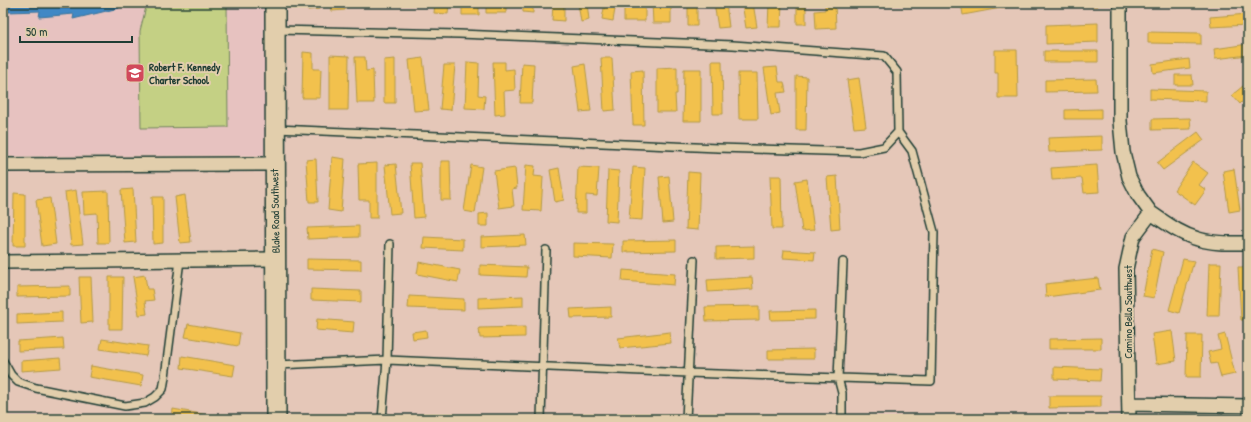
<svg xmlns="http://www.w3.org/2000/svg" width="1251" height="422" font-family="'Patrick Hand',sans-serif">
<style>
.built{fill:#e7c2c0}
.green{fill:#c4d084;stroke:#72865c}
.homes{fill:#f2c14e;stroke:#b39946}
.schools{fill:#3f88c5;stroke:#35729a}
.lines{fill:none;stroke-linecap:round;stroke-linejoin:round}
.service-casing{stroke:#1f3d34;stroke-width:10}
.minor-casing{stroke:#1f3d34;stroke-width:16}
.secondary-casing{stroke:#1f3d34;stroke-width:22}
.service{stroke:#e2ceac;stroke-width:7}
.minor{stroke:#e2ceac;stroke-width:13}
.secondary{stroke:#e2ceac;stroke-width:19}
.labels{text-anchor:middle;stroke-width:4;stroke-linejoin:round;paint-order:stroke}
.poi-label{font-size:11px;font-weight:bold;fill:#1f3d34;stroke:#e2ceac;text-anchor:start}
.street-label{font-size:11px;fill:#1f3d34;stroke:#e2ceac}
</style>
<rect width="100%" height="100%" fill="#e5c7b8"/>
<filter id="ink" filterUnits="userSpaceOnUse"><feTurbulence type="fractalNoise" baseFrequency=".025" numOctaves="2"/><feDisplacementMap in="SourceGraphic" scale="8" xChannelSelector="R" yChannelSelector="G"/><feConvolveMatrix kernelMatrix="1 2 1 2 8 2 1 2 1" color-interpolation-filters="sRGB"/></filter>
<g filter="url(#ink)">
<path class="built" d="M 3,3 L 265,3 L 267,143 L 264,155 L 3,156 Z"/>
<path class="green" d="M 147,3 L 227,3 L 228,127 L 141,128 L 140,31 Z"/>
<path class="homes" d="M 307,3 L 319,3 L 319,9 L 308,10 Z
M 331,3 L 345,3 L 345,10 L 332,11 Z
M 435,3 L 449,3 L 448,14 L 434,13 Z
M 462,3 L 479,3 L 479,15 L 462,15 Z
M 486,3 L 506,3 L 506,13 L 486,13 Z
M 523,3 L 533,3 L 533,13 L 523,12 Z
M 553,3 L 564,3 L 564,21 L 552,20 Z
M 578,3 L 587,3 L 589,20 L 581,22 Z
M 605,3 L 616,3 L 613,21 L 602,19 Z
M 624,3 L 645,3 L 645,21 L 624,21 Z
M 652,3 L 671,3 L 671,23 L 653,23 Z
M 678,3 L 697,3 L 697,26 L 688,26 L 688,5 L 678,5 Z
M 714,3 L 726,3 L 729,27 L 718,28 Z
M 742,3 L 753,3 L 757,27 L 746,28 Z
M 769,3 L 782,3 L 781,27 L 768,27 Z
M 797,3 L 806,3 L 806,24 L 797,24 Z
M 825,3 L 835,3 L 836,28 L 816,29 L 815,11 L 825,10 Z
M 961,3 L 1016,3 L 1017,5 L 963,15 Z
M 1045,3 L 1098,3 L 1098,6 L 1045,6 Z
M 1248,14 L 1248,25 L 1211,27 L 1210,17 Z
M 1098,23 L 1098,42 L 1046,44 L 1046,25 Z
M 1148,32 L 1201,33 L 1201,44 L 1148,43 Z
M 1248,44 L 1248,55 L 1215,59 L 1214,49 Z
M 995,50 L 1017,50 L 1018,98 L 998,98 L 998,73 L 995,73 Z
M 1044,51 L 1098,51 L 1098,62 L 1044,62 Z
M 303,52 L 313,53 L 313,69 L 321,69 L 320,98 L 302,98 Z
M 330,55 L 349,56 L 348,110 L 330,110 Z
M 355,57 L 365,57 L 366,71 L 373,70 L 374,103 L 357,103 Z
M 423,58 L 429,110 L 414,111 L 409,60 Z
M 601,58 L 612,58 L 615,110 L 604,111 Z
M 395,59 L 395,103 L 384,103 L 384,60 Z
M 1189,59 L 1190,68 L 1153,73 L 1152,64 Z
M 712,61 L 722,61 L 723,114 L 713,114 Z
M 467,62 L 479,63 L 478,95 L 485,96 L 484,109 L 465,108 Z
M 493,62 L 505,62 L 505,70 L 514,69 L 515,90 L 504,91 L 505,114 L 495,115 Z
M 522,63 L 534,64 L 532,103 L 520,103 Z
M 585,64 L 591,111 L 580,112 L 574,66 Z
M 444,65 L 455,65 L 451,110 L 440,109 Z
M 677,67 L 677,94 L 675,94 L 676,112 L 657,112 L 657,68 Z
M 777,67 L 779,82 L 784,82 L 786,92 L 777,93 L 780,113 L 771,115 L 764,68 Z
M 684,69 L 701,69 L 701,121 L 683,121 Z
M 643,70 L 644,125 L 633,125 L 631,71 Z
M 738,73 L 757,73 L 758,119 L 739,119 Z
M 1175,75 L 1192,75 L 1193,85 L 1175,85 Z
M 796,76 L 807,77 L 806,130 L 796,130 Z
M 859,78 L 866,127 L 854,128 L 847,80 Z
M 1096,79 L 1097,91 L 1045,92 L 1045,80 Z
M 1248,82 L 1248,96 L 1240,104 L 1232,95 Z
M 1150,89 L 1206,91 L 1206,101 L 1150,99 Z
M 1101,109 L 1101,119 L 1065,119 L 1065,110 Z
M 1190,118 L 1191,129 L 1152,130 L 1152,119 Z
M 1198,132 L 1204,140 L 1163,170 L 1157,163 Z
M 1102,136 L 1102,150 L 1049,152 L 1048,138 Z
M 332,157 L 345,159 L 341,212 L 328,210 Z
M 316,159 L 318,202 L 309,202 L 306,160 Z
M 441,161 L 450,161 L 451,200 L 441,200 Z
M 1193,162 L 1208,173 L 1199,185 L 1206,190 L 1195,205 L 1174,190 Z
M 377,163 L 377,218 L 369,218 L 369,200 L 359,200 L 358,164 Z
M 410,163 L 420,163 L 424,217 L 414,218 Z
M 396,164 L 401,213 L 390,214 L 385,165 Z
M 471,165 L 482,167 L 475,213 L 464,211 Z
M 526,165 L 535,166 L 534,176 L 543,177 L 541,211 L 523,210 Z
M 1097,165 L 1099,192 L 1084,193 L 1082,178 L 1052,180 L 1051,168 Z
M 578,167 L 599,168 L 597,196 L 586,195 L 586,213 L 576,213 Z
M 633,167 L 645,168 L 642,220 L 629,219 Z
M 515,168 L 517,188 L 512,189 L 514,206 L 499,208 L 494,171 Z
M 559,168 L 564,200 L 555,202 L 550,170 Z
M 1234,169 L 1240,210 L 1229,212 L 1223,171 Z
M 608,170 L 619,171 L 617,222 L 606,221 Z
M 688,172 L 700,173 L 698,230 L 686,229 Z
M 669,176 L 673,222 L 663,223 L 659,177 Z
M 770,176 L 781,176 L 782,229 L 772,229 Z
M 837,176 L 840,229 L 831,230 L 827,177 Z
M 807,179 L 814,230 L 802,231 L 795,181 Z
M 133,189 L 136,242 L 125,243 L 121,190 Z
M 76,190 L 83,244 L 71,245 L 65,192 Z
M 108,191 L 109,243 L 98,243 L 97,213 L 84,214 L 83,192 Z
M 14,193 L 25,194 L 25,246 L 13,246 Z
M 185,195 L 191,242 L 180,243 L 175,197 Z
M 152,197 L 163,197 L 163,243 L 153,244 Z
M 50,198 L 56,244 L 42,246 L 36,200 Z
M 488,213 L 488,226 L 479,226 L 479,214 Z
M 359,226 L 359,237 L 308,239 L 307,228 Z
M 525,235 L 526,245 L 481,247 L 481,237 Z
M 424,237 L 463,239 L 463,250 L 423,248 Z
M 676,240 L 676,251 L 623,252 L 623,241 Z
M 573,243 L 613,244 L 612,258 L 573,256 Z
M 754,246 L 754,258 L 716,259 L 716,247 Z
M 1152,249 L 1163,252 L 1154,298 L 1143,296 Z
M 784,250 L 815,252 L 814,260 L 783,258 Z
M 307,259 L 361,260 L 361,270 L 307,269 Z
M 1183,259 L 1194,261 L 1179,313 L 1169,310 Z
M 419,262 L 460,270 L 458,282 L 417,274 Z
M 1209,263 L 1221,263 L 1219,316 L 1207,316 Z
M 480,265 L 527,267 L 526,277 L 480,275 Z
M 1238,267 L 1248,267 L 1248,320 L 1241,320 Z
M 623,270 L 675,274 L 674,285 L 622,281 Z
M 145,275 L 147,289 L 152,289 L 154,300 L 145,301 L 147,314 L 139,315 L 133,277 Z
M 79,277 L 91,277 L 93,322 L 81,323 Z
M 109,277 L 123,277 L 122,329 L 109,329 Z
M 752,277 L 753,289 L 708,292 L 707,280 Z
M 1098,278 L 1100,290 L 1046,297 L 1045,284 Z
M 70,286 L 70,296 L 17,297 L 17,287 Z
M 311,289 L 361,291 L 361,302 L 311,300 Z
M 409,296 L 464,299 L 464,310 L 408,308 Z
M 523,296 L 523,306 L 478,308 L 478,298 Z
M 759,306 L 759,320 L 706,321 L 705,307 Z
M 611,307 L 611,317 L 571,318 L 570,309 Z
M 815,310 L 815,319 L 771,320 L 770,311 Z
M 62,312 L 62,322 L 17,324 L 17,314 Z
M 317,319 L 354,322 L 353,333 L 316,330 Z
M 188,324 L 240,333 L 238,346 L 185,337 Z
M 525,327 L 525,337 L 480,338 L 479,328 Z
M 426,330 L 427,337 L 413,339 L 412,332 Z
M 1172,331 L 1176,361 L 1156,364 L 1152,334 Z
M 670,332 L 671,343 L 620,348 L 618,338 Z
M 1225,334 L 1235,374 L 1221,377 L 1217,363 L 1211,364 L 1208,352 L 1221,349 L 1218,336 Z
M 1187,335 L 1202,335 L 1201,377 L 1186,377 Z
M 63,338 L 64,349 L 18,351 L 18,341 Z
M 1101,338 L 1101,349 L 1049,349 L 1049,339 Z
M 102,339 L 148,346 L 146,356 L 100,349 Z
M 814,349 L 814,359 L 768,359 L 768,350 Z
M 1248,349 L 1248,374 L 1245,374 Z
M 182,356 L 235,365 L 233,376 L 181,368 Z
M 60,358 L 61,368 L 21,371 L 21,361 Z
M 91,366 L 143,375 L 141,386 L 89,377 Z
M 1054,367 L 1101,369 L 1100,381 L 1054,379 Z
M 1049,396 L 1101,396 L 1101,407 L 1049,408 Z
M 173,409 L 224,418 L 224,419 L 172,419 Z"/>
<path class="schools" d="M 7,3 L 119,3 L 119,8 L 73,19 L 74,14 L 39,17 L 40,11 L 7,12 Z"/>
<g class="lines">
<defs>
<path id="service" d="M 276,30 L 459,34 L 733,45 L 884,56 L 897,72 L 898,132 L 884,147 L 859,152 L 718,148 L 276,129
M 3,361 L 11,375 L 18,382 L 36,388 L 125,406 L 145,403 L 155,397 L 163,389 L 165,377 L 180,260
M 277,365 L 387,360 L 688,373 L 931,381 L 934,232 L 912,151 L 898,132
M 382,419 L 387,360 L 390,244
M 541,419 L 546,250
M 686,419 L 694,260
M 842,419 L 842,393 L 838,378 L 843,262"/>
<path id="minor" d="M 1120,3 L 1120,121 L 1123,152 L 1129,177 L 1138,195 L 1151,213 L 1133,237 L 1126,269 L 1129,419
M 3,165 L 274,164
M 1151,213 C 1166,223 1180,234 1198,239 C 1213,244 1232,243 1248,243
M 3,262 L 276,259
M 1129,404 L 1248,406"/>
<path id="secondary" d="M 275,3 L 276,419"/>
</defs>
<use href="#service" class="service-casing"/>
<use href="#minor" class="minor-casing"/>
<use href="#secondary" class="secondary-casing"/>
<use href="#service" class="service"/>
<use href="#minor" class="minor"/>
<use href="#secondary" class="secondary"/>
</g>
</g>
<defs>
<symbol id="school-square" viewBox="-11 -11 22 22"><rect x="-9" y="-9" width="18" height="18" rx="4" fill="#d1495b" stroke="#e2ceac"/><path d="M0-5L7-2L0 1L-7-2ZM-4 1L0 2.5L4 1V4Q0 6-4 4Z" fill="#fff"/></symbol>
</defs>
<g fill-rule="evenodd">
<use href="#school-square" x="124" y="62" width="22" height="22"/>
</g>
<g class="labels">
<g class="poi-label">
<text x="149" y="71">Robert F. Kennedy<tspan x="149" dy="13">Charter School</tspan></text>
</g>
<g class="street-label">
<text transform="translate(275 211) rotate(-91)" y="4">Blake Road Southwest</text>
<text transform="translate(1128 312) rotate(-90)" y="4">Camino Bello Southwest</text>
</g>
</g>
<rect width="1251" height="422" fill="none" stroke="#e2ceac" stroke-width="16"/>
<rect x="8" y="8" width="1235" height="406" fill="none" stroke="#1f3d34" stroke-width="1.5" filter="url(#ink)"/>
<path d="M20 36v6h112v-6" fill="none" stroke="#1f3d34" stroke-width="2"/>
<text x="26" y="36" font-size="12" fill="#1f3d34" stroke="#e2ceac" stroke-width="3" paint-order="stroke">50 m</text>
</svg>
